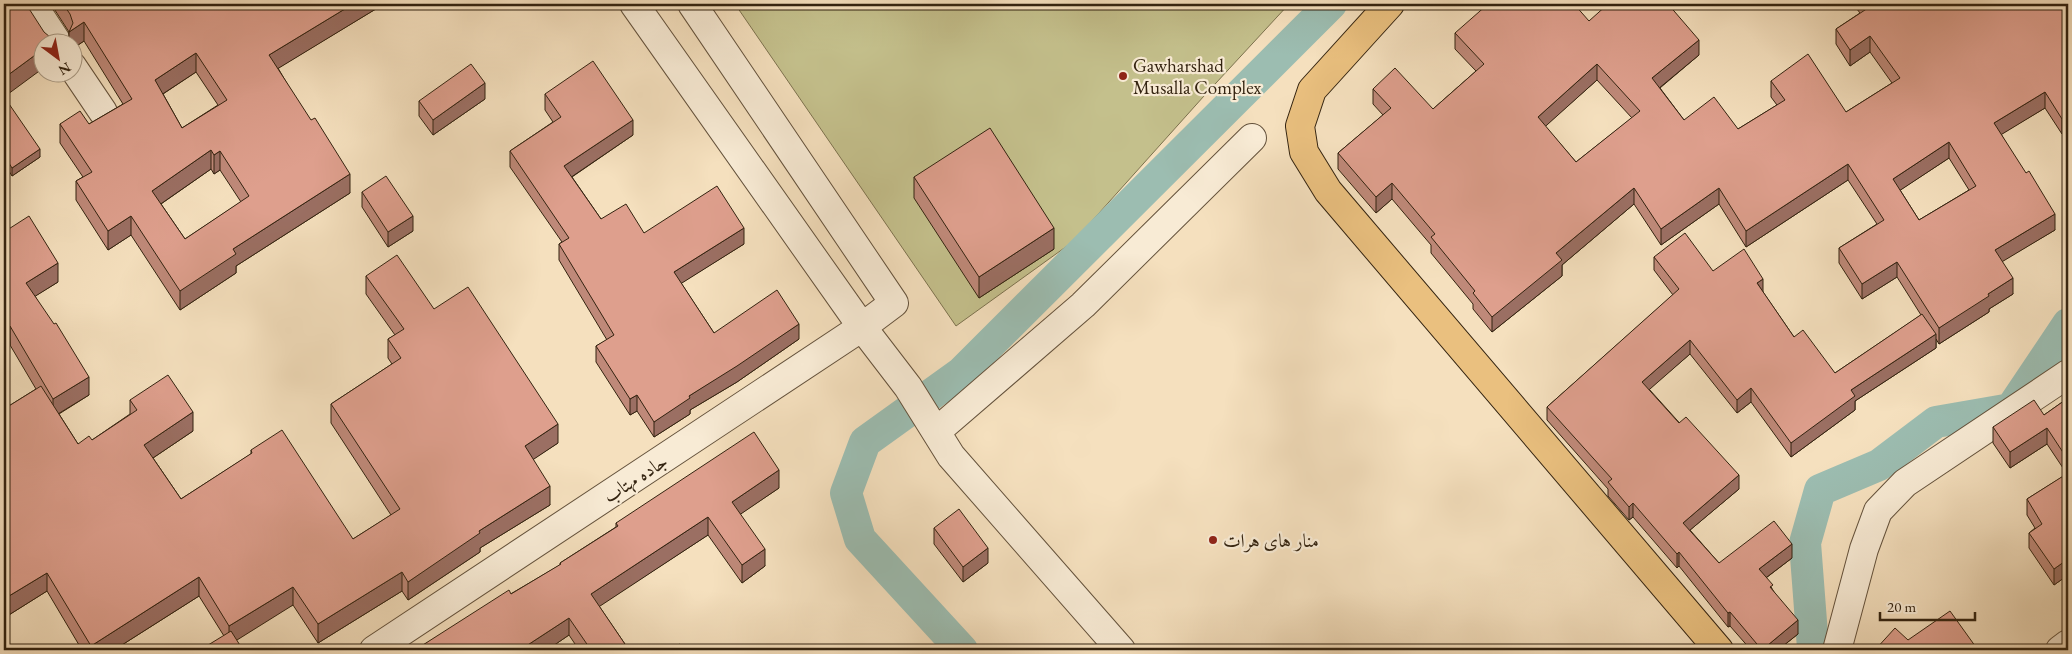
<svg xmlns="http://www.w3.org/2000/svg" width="2072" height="654" font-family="'EB Garamond',Amiri,serif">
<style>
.green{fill:#c4c08c;stroke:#7c724e}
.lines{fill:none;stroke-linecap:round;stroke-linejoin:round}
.canal{stroke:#9cbdb1;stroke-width:32}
.minor-casing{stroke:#64523c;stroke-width:30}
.major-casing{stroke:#332310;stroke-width:30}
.minor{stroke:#f8ebd5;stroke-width:28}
.major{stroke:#eac07f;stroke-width:28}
.wall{fill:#bf8979;stroke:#332310;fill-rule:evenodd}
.shaded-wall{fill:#9b6f63;stroke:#332310}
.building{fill:#de9f8d;stroke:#332310;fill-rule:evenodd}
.poi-dot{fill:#8f2418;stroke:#f8ebd5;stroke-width:2}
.labels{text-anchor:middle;stroke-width:4.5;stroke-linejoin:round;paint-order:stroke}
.poi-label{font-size:19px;fill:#332310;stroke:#f8ebd5;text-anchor:start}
.street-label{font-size:19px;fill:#332310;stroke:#f8ebd5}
</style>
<rect width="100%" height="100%" fill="#f5e0be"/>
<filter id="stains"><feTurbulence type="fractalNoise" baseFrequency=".004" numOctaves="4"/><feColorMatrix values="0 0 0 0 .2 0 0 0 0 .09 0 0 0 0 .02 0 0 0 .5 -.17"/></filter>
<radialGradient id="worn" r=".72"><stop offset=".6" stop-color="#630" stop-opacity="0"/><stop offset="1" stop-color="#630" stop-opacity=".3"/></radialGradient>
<path class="green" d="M 735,4 L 1289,4 L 1204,96 L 1074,241 L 956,326 Z"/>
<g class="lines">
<path class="canal" d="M 962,650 L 860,539 L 846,493 L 865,442 L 961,373 L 1331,4
M 1812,650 L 1813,648 L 1805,543 L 1820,490 L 1879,465 L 1936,422 L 2011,409 L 2068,324"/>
<defs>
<path id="minor" d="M 32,4 L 57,42
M 634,4 L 862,327 L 908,387 L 951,456 L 1121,650
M 72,66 L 103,112
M 937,431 L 1083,305 L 1252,138
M 374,650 L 862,327 L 894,303 L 692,4
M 1837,650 L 1864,549 L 1878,511 L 1905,483 L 2068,374
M 2060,650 L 2068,644"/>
<path id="major" d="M 1390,4 L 1312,90 L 1300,126 L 1304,152 L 1328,191 L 1719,650"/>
</defs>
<use href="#minor" class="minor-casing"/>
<use href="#major" class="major-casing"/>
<use href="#minor" class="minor"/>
<use href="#major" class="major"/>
</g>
<path class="wall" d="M 51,4 L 384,4 L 278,68 L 350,193 L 236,266 L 236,273 L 180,310 L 131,235 L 108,250 L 76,200 L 76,181 L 83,177 L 60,143 L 60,124 L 89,124 L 123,104 L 84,41 L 72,49 L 72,42 L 69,42 L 69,32 ZM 196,72 L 218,105 L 182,128 L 163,94 ZM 211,169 L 214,174 L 220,170 L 241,202 L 185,239 L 161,204 Z
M 1853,4 L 2068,4 L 2068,134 L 2066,131 L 2062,134 L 2045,108 L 2001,134 L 2055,230 L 2002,261 L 2013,294 L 1989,309 L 1989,312 L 1939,344 L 1936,339 L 1936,348 L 1855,401 L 1855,410 L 1791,457 L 1751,402 L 1737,413 L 1690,354 L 1649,389 L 1739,489 L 1690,530 L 1719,563 L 1792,558 L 1766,578 L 1798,634 L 1778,650 L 1751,650 L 1730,626 L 1728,627 L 1679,566 L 1677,568 L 1633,517 L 1629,520 L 1608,496 L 1608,489 L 1547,420 L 1547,407 L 1673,295 L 1654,270 L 1654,257 L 1713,271 L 1763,292 L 1794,337 L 1835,373 L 1921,315 L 1897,277 L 1862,299 L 1839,263 L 1839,248 L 1877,224 L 1848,180 L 1746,247 L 1719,204 L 1661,245 L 1634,204 L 1562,265 L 1562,276 L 1492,332 L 1473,309 L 1473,304 L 1431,253 L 1431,245 L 1392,199 L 1376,213 L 1338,169 L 1338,153 L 1383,115 L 1373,104 L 1373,89 L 1433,109 L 1476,71 L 1455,49 L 1455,33 L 1589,21 L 1699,55 L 1660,88 L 1684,120 L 1738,129 L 1777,105 L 1771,97 L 1771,81 L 1846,112 L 1892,83 L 1870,52 L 1850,66 L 1836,44 L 1836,29 L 1860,13 ZM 1597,80 L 1632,118 L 1576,162 L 1545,126 ZM 1949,158 L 1969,190 L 1919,220 L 1900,190 Z
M 545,94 L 633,135 L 572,177 L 601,219 L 644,233 L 744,244 L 681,283 L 714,333 L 799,339 L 737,382 L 690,410 L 690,414 L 654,437 L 637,411 L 630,415 L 596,362 L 596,346 L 607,340 L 559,260 L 559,244 L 562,242 L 510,167 L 510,151 L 553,122 L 545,110 Z
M 485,99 L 433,135 L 419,116 L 419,101 Z
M 4,102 L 40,157 L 12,176 L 4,163 Z
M 914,177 L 1054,249 L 979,298 L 914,198 Z
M 362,192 L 413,231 L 388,247 L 362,207 Z
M 4,232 L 58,282 L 35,296 L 89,395 L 59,414 L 78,444 L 92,440 L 130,414 L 130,400 L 193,431 L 153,458 L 181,499 L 251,454 L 251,450 L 353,539 L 391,515 L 331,423 L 331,404 L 392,364 L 388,358 L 388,339 L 395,335 L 366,294 L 366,276 L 434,309 L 558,443 L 533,459 L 550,505 L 480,548 L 480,552 L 408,600 L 402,591 L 318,643 L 293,605 L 224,636 L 199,596 L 114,650 L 82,650 L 47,591 L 4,618 L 4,409 L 36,389 L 10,345 Z
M 2068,398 L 2068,575 L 2054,585 L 2029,548 L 2029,533 L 2035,528 L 2027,515 L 2027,499 L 2067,474 L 2047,444 L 2010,468 L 1993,443 L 1993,427 L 2044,415 Z
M 779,488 L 740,514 L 765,566 L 742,583 L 708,535 L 599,606 L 629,650 L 579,650 L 569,635 L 547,650 L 415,650 L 560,565 L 560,563 L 616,527 L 616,523 Z
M 934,528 L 988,563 L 963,582 L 934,544 Z"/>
<path class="shaded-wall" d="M 353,4 L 384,4 L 269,74 L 269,55 Z
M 84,22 L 84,41 L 72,49 L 72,42 L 69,42 L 69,32 Z
M 1870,36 L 1870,52 L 1850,66 L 1850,50 Z
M 60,38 L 60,42 L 54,42 Z
M 1699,40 L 1699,55 L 1652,94 L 1652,78 Z
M 42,50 L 42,69 L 4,97 L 4,78 Z
M 196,53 L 196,72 L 155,99 L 155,80 Z
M 1597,64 L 1597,80 L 1538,133 L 1538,117 Z
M 485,83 L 485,99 L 433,135 L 433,120 Z
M 2045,92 L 2045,108 L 1994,139 L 1994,123 Z
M 2066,116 L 2066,131 L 2062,134 L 2062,119 Z
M 633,120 L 633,135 L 564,182 L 564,166 Z
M 1949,142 L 1949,158 L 1893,195 L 1893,179 Z
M 40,149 L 40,157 L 12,176 L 12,168 Z
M 211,150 L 211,169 L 152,210 L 152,191 Z
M 220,151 L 220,170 L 214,174 L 214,155 Z
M 1848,164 L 1848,180 L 1746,247 L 1746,231 Z
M 350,174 L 350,193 L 236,266 L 236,273 L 180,310 L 180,291 L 233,249 Z
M 1392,183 L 1392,199 L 1376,213 L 1376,197 Z
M 1634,188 L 1634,204 L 1562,265 L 1562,276 L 1492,332 L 1492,317 L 1556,253 Z
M 1719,188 L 1719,204 L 1661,245 L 1661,229 Z
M 2055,214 L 2055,230 L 1995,266 L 1995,250 Z
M 131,216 L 131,235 L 108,250 L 108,231 Z
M 413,216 L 413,231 L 388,247 L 388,232 Z
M 744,228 L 744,244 L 674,288 L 674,272 Z
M 1054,228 L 1054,249 L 979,298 L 979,277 Z
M 1897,262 L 1897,277 L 1862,299 L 1862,284 Z
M 58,263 L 58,282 L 26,302 L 26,283 Z
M 2013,278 L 2013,294 L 1989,309 L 1989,312 L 1939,344 L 1939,328 L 1988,294 Z
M 1763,279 L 1763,292 L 1757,283 Z
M 799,324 L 799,339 L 737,382 L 690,410 L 690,414 L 654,437 L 654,422 L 689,396 Z
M 10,326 L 10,345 L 4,349 L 4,331 Z
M 1936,334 L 1936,348 L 1855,401 L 1855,410 L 1791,457 L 1791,443 L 1851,390 Z
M 1690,340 L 1690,354 L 1642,396 L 1642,382 Z
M 89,377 L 89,395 L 53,417 L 53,399 Z
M 1751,388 L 1751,402 L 1737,413 L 1737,400 Z
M 637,395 L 637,411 L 630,415 L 630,399 Z
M 193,412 L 193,431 L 144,464 L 144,445 Z
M 558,424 L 558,443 L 525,465 L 525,446 Z
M 2047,428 L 2047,444 L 2010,468 L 2010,452 Z
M 779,470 L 779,488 L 732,520 L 732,502 Z
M 1739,475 L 1739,489 L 1683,536 L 1683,523 Z
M 550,486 L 550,505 L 480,548 L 480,552 L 408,600 L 408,582 L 479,531 Z
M 1633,503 L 1633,517 L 1629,520 L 1629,507 Z
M 708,517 L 708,535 L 591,612 L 591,594 Z
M 1792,544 L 1792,558 L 1759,583 L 1759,569 Z
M 988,548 L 988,563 L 963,582 L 963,567 Z
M 765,549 L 765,566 L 742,583 L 742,565 Z
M 1679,552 L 1679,566 L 1677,568 L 1677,554 Z
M 2068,559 L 2068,575 L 2054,585 L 2054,569 Z
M 402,572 L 402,591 L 318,643 L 318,624 Z
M 47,573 L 47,591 L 4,618 L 4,599 Z
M 199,577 L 199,596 L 114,650 L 91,650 L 91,646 Z
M 293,587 L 293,605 L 229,645 L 229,626 Z
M 1730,612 L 1730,626 L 1728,627 L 1728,613 Z
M 569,618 L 569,635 L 547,650 L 520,650 Z
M 1798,620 L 1798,634 L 1778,650 L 1762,650 Z"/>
<path class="building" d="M 4,4 L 26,4 L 44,32 L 50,37 L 60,38 L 54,42 L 42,42 L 42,50 L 4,78 Z
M 63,4 L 353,4 L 269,55 L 311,120 L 315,118 L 350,174 L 233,249 L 236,254 L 180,291 L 131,216 L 108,231 L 76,181 L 92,172 L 60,124 L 80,111 L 89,124 L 132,99 L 84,22 L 69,32 L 73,23 L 70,14 ZM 196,53 L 227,100 L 182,128 L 155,80 ZM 211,150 L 214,155 L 220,151 L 249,196 L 185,239 L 152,191 Z
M 1488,4 L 1574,4 L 1589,21 L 1608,4 L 1668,4 L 1699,40 L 1652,78 L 1684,120 L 1714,97 L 1738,129 L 1785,100 L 1771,81 L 1808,54 L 1846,112 L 1900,78 L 1870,36 L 1850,50 L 1836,29 L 1868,8 L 1865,4 L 2068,4 L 2068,119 L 2066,116 L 2062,119 L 2045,92 L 1994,123 L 2026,173 L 2029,171 L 2055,214 L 1995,250 L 2013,278 L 1988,294 L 1989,296 L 1939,328 L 1897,262 L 1862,284 L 1839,248 L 1884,220 L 1848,164 L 1746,231 L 1719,188 L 1661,229 L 1634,188 L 1556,253 L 1562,260 L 1492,317 L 1473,293 L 1475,291 L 1431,237 L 1435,234 L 1392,183 L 1376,197 L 1338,153 L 1391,108 L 1373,89 L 1395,68 L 1433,109 L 1484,64 L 1455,33 ZM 1597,64 L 1640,111 L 1576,162 L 1538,117 ZM 1949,142 L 1976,186 L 1919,220 L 1893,179 Z
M 593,61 L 633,120 L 564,166 L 601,219 L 626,204 L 644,233 L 717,186 L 744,228 L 674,272 L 714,333 L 777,290 L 799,324 L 737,366 L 689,396 L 690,398 L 654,422 L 637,395 L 630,399 L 596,346 L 614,335 L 559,244 L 569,238 L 510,151 L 561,117 L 545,94 Z
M 471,64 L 485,83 L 433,120 L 419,101 Z
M 7,101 L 40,149 L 12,168 L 4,155 L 4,102 Z
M 990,128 L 1054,228 L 979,277 L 914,177 Z
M 386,176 L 413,216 L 388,232 L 362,192 Z
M 29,216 L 58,263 L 26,283 L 54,324 L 56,323 L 89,377 L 53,399 L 10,326 L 4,331 L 4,232 Z
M 1685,233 L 1713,271 L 1744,249 L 1763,279 L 1757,283 L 1794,337 L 1803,330 L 1835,373 L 1922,314 L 1936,334 L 1851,390 L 1855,396 L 1791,443 L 1751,388 L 1737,400 L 1690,340 L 1642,382 L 1679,423 L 1686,417 L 1739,475 L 1683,523 L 1719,563 L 1774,521 L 1792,544 L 1759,569 L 1773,585 L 1770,587 L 1798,620 L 1762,650 L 1730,612 L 1728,613 L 1679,552 L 1677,554 L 1633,503 L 1629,507 L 1608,482 L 1612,479 L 1547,407 L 1679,289 L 1654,257 Z
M 397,255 L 434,309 L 468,287 L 558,424 L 525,446 L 550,486 L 479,531 L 480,533 L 408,582 L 402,572 L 318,624 L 293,587 L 229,626 L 199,577 L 91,646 L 47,573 L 4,599 L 4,409 L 41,386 L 78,444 L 89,436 L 92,440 L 137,410 L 130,400 L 168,375 L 193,412 L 144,445 L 181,499 L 252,453 L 251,450 L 282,430 L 353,539 L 400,509 L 331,404 L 401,358 L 388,339 L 404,329 L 366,276 Z
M 2068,398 L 2068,460 L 2047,428 L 2010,452 L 1993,427 L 2034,400 L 2044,415 Z
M 754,432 L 779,470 L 732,502 L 765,549 L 742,565 L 708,517 L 591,594 L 629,650 L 591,650 L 569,618 L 520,650 L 415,650 L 509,590 L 511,594 L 561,564 L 560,563 L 618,526 L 616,523 Z
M 2068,473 L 2068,559 L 2054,569 L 2029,533 L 2042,524 L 2027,499 Z
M 959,509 L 988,548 L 963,567 L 934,528 Z
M 1950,611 L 1978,650 L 1875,650 L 1895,628 L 1908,640 Z
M 231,631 L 243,650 L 200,650 Z
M 680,644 L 684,650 L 670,650 Z"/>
<g class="poi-dot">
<circle cx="1123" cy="76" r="5"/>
<circle cx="1213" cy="540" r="5"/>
</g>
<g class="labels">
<g class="poi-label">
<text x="1133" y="72">Gawharshad<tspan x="1133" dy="22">Musalla Complex</tspan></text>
<text x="1223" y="547">منار های هرات</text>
</g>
<g class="street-label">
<text transform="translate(635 478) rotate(-33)" y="7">جاده مهتاب</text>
</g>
</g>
<rect width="2072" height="654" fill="none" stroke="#f5e0be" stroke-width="20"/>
<rect x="5" y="5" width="2062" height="644" fill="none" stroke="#332310" stroke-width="2.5"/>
<rect x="10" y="10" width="2052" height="634" fill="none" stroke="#332310"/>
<g transform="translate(58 58) rotate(148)"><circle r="24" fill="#f8ebd5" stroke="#a99b86"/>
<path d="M0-4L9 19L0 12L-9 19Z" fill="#8f2418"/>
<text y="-8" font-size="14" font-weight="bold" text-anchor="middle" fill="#332310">N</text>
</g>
<path d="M1880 612v8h95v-8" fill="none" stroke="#332310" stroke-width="2.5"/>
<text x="1887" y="612" font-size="15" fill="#332310" stroke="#f8ebd5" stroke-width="4" paint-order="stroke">20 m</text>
<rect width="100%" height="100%" filter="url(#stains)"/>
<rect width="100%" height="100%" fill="url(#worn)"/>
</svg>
